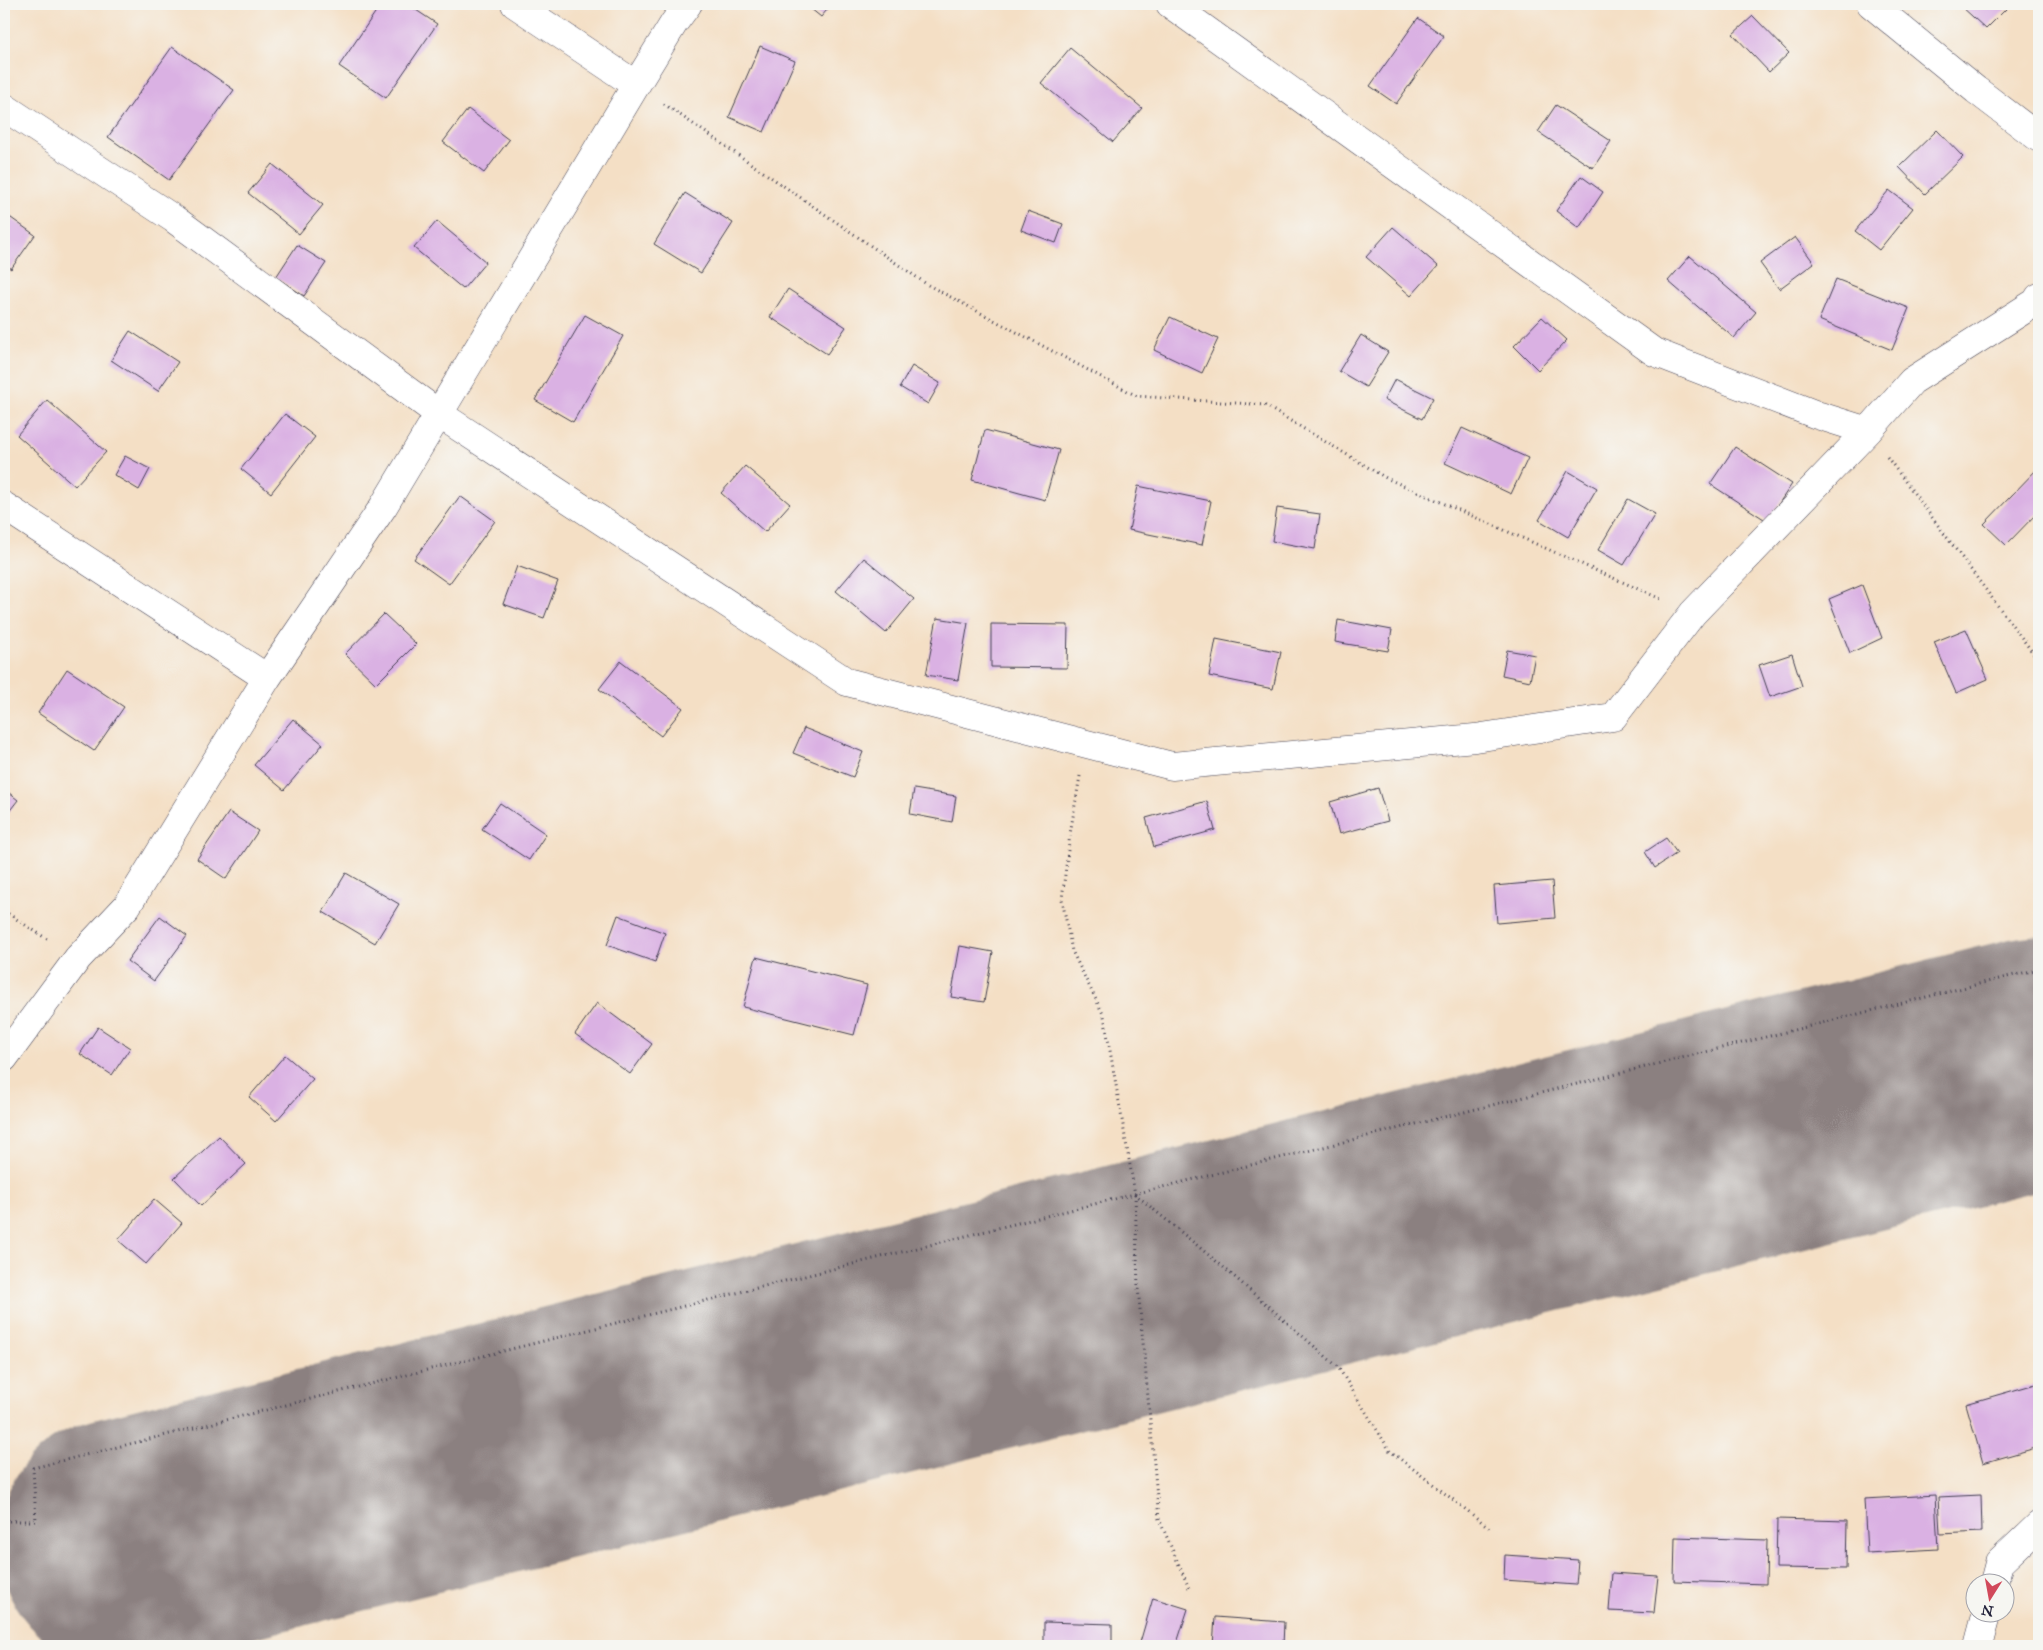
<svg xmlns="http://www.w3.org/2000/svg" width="2043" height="1650" font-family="'IM FELL Great Primer',serif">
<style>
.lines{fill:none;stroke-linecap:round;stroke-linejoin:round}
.runway{stroke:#8b8080;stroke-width:251}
.building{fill:#dab1e3}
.street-casing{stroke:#423e50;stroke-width:29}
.path{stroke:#423e50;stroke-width:3;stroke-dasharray:1 4;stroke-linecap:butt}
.street{stroke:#fff;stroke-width:28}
</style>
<rect width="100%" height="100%" fill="#f6f6f2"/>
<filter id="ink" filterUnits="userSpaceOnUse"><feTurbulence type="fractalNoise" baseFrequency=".02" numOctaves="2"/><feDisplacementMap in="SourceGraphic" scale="10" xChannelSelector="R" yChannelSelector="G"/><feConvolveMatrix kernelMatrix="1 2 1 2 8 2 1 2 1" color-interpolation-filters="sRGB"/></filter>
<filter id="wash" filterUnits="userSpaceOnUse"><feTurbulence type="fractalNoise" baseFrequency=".0096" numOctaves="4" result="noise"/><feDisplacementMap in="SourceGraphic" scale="20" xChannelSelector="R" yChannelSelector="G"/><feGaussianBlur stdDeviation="1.12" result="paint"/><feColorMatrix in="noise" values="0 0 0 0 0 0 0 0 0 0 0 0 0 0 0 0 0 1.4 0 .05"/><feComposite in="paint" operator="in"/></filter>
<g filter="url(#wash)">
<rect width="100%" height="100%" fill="#f4dfc5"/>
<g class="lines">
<path class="runway" d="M 123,1542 L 2039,1061"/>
</g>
<g id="blocks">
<path class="building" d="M 381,4 L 407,4 L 437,24 L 386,98 L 339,66 Z
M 805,4 L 832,4 L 821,17 Z
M 1963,4 L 2011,4 L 1986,29 L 1961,6 Z
M 1753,16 L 1789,53 L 1769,72 L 1733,34 Z
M 1418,18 L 1444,36 L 1396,104 L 1370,86 Z
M 760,46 L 795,61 L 764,132 L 729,117 Z
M 172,47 L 234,90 L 169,180 L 108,137 Z
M 1070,48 L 1142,108 L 1113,142 L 1041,83 Z
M 1556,105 L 1611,141 L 1593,168 L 1538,132 Z
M 468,109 L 509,140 L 484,173 L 443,142 Z
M 1937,130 L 1963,157 L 1925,194 L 1899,167 Z
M 272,164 L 323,205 L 299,234 L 248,193 Z
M 1581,176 L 1603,192 L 1579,228 L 1556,211 Z
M 1889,190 L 1913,208 L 1879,250 L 1855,231 Z
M 685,193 L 733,223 L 701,273 L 654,244 Z
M 1028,211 L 1063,224 L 1056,243 L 1021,230 Z
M 4,213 L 35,235 L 11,269 L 4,264 Z
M 437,221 L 486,262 L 463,289 L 414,248 Z
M 1393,227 L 1438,266 L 1411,296 L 1366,257 Z
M 1795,237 L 1814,263 L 1779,289 L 1760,263 Z
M 297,245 L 326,263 L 304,296 L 276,277 Z
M 1690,256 L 1756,312 L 1734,338 L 1668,281 Z
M 1836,279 L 1909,308 L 1892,350 L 1819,320 Z
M 788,289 L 846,327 L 827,354 L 770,317 Z
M 585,315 L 623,336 L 573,422 L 535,400 Z
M 1170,317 L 1218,339 L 1202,373 L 1154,350 Z
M 1542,317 L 1567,340 L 1538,370 L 1514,346 Z
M 130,331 L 178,362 L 158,391 L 111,360 Z
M 1361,335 L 1388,352 L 1366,387 L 1339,371 Z
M 912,366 L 940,383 L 928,404 L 900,387 Z
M 1395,379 L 1433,398 L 1422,419 L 1384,400 Z
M 47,400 L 106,452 L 75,486 L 17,435 Z
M 285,414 L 315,437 L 271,493 L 241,469 Z
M 1462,428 L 1528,458 L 1511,494 L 1445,463 Z
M 985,430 L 1059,450 L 1045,500 L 972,480 Z
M 1735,447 L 1792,484 L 1767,521 L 1710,484 Z
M 125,456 L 150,469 L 139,490 L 114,475 Z
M 745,466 L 790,504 L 765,532 L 721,493 Z
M 2039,467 L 2039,511 L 2006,545 L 1984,524 Z
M 1568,471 L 1597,488 L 1568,537 L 1539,520 Z
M 1138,486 L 1211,501 L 1202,545 L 1129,530 Z
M 460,496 L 495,521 L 449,584 L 414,559 Z
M 1628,499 L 1655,514 L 1624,565 L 1598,550 Z
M 1277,508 L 1320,514 L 1315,549 L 1272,541 Z
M 864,558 L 914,599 L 886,633 L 836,591 Z
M 517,566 L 558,581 L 544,618 L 503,604 Z
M 1862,585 L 1882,638 L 1850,653 L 1829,599 Z
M 384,614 L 416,644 L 376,684 L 345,654 Z
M 937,618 L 968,623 L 958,680 L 926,675 Z
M 4,620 L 9,624 L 4,630 Z
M 1338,620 L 1392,630 L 1388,651 L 1335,642 Z
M 991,624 L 1068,625 L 1067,668 L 991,667 Z
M 1966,629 L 1988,679 L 1956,693 L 1934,642 Z
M 1216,639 L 1281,652 L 1273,689 L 1209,676 Z
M 1507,650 L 1535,655 L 1530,681 L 1502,675 Z
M 1792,654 L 1802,686 L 1770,697 L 1759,665 Z
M 621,661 L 683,708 L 661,736 L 599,689 Z
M 67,669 L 124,707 L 94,751 L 38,713 Z
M 293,719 L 323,744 L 284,790 L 254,765 Z
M 804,728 L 863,752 L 853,777 L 793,753 Z
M 1378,788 L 1388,821 L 1339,834 L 1330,802 Z
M 4,789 L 18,800 L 4,818 Z
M 914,789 L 956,796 L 952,822 L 910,814 Z
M 1207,801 L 1215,830 L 1154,847 L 1146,818 Z
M 500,803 L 546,834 L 529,860 L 482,829 Z
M 229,812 L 258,831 L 226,879 L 197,859 Z
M 1666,838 L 1677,853 L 1655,868 L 1645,852 Z
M 346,873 L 399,904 L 375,943 L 323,912 Z
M 1552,881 L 1555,918 L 1497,923 L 1494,886 Z
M 618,915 L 665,933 L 655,962 L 607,945 Z
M 160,916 L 187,936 L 154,981 L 127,961 Z
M 960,946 L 993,952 L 984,1002 L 951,997 Z
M 756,957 L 867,985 L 854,1035 L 743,1007 Z
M 597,1003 L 652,1044 L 630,1074 L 575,1034 Z
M 98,1027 L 130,1048 L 112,1075 L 80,1054 Z
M 285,1055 L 313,1079 L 276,1121 L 249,1097 Z
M 219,1136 L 246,1164 L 201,1206 L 174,1178 Z
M 154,1199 L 182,1223 L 146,1264 L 118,1240 Z
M 2039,1383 L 2039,1447 L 1983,1463 L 1966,1404 Z
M 1935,1495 L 1938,1549 L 1867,1553 L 1864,1499 Z
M 1981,1495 L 1982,1532 L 1940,1534 L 1938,1497 Z
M 1777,1519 L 1847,1521 L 1846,1569 L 1776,1568 Z
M 1675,1537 L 1767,1540 L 1766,1584 L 1674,1581 Z
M 1505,1555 L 1578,1560 L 1576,1585 L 1504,1580 Z
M 1612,1573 L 1658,1576 L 1654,1613 L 1609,1611 Z
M 1153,1598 L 1188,1609 L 1176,1646 L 1139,1646 Z
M 1215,1617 L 1284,1622 L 1283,1646 L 1213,1646 Z
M 1044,1622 L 1112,1624 L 1112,1646 L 1044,1646 Z"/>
</g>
</g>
<g filter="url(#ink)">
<use href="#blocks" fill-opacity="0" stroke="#423e50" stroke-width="1"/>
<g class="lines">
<defs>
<path id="street" d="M 515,4 L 636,85
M 1170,4 L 1654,352 L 1817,415 L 1868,431
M 1871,4 L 1976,90 L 2039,138
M 4,107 L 174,219 L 439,414 L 847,682 L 1172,766 L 1475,738 L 1613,717 L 1693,613 L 1868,431 L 1912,381 L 2036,302 L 2039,297
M 4,506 L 267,678
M 4,1058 L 78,958 L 127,906 L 267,678 L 383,507 L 636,85 L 674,23 L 688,4
M 1994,1582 L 1999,1563 L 2039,1525
M 1978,1646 L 1987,1612"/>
</defs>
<use href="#street" class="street-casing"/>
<path class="path" d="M 664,104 L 928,285 L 1137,396 L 1264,405 L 1386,478 L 1661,599
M 1887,457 L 2039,661
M 1080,776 L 1070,834 L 1062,899 L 1072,951 L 1104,1016 L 1135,1194 L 1222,1266 L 1338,1367 L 1390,1451 L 1491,1529
M 4,911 L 50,941
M 1135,1194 L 1138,1287 L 1159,1519 L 1189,1588
M 4,1521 L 36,1521 L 33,1468 L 2039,969"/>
<use href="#street" class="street"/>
</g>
</g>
<rect width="2043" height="1650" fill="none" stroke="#f6f6f2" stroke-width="20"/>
<g transform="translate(1990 1598) rotate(191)"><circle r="24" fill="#f6f6f2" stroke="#a1a1a9"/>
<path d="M0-4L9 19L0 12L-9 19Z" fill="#d1495b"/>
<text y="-8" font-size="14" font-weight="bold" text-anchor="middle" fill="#22223b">N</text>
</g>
</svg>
